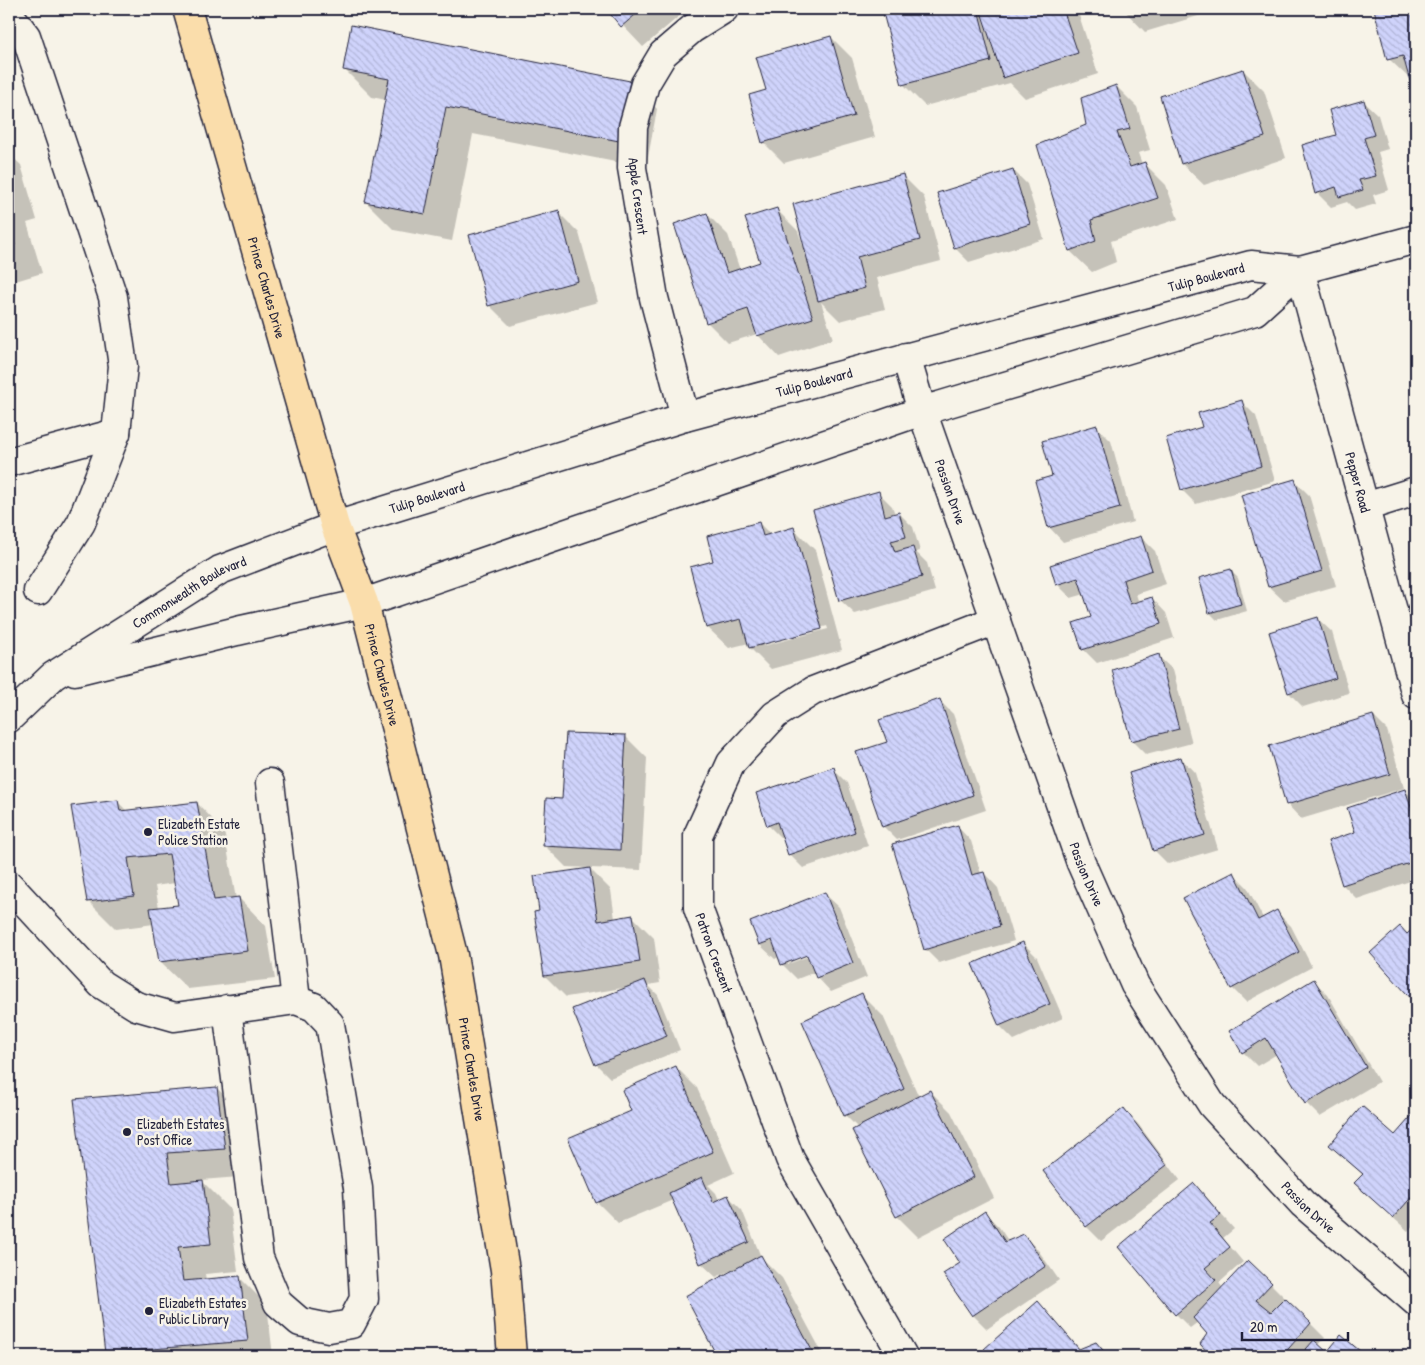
<svg xmlns="http://www.w3.org/2000/svg" width="1425" height="1365" font-family="'Patrick Hand',sans-serif">
<style>
.shadow{fill:#0003;fill-rule:evenodd}
.building{fill:url(#building-back-hatch);stroke:#22223b}
.lines{fill:none;stroke-linecap:round;stroke-linejoin:round}
.minor-casing{stroke:#22223b;stroke-width:31}
.highway-casing{stroke:#22223b;stroke-width:31}
.minor{stroke:#f7f3e8;stroke-width:28}
.highway{stroke:#faddab;stroke-width:28}
.poi-dot{fill:#22223b;stroke:#f7f3e8;stroke-width:2}
.labels{text-anchor:middle;stroke-width:5;stroke-linejoin:round;paint-order:stroke}
.street-label{font-size:14px;fill:#22223b;stroke:#f7f3e8}
.poi-label{font-size:14px;fill:#22223b;stroke:#f7f3e8;text-anchor:start}
</style>
<defs>
<pattern id="building-back-hatch" width="6" height="6" patternUnits="userSpaceOnUse" patternTransform="scale(1.25)"><rect width="6" height="6" fill="#cfd3fb"/><path d="M-1 5l2 2M0 0l6 6M5-1l2 2" fill="none" stroke="#b1b5d8"/></pattern>
</defs>
<rect width="100%" height="100%" fill="#f7f3e8"/>
<filter id="ink" filterUnits="userSpaceOnUse"><feTurbulence type="fractalNoise" baseFrequency=".02" numOctaves="2"/><feDisplacementMap in="SourceGraphic" scale="10" xChannelSelector="R" yChannelSelector="G"/><feConvolveMatrix kernelMatrix="1 2 1 2 8 2 1 2 1" color-interpolation-filters="sRGB"/></filter>
<g filter="url(#ink)">
<path class="shadow" d="M 607,9 L 681,9 L 684,12 L 643,47 Z
M 888,9 L 917,9 L 922,13 L 939,9 L 1077,9 L 1098,74 L 1025,98 L 1010,83 L 925,106 L 903,84 L 884,10 Z
M 1123,9 L 1221,9 L 1145,32 Z
M 1376,9 L 1416,9 L 1416,98 L 1411,80 L 1389,59 Z
M 831,37 L 852,58 L 875,137 L 784,163 L 763,142 L 767,91 Z
M 344,69 L 630,82 L 657,109 L 646,168 L 473,134 L 452,241 L 394,230 L 366,202 L 386,100 L 372,97 Z
M 1243,70 L 1264,91 L 1286,158 L 1204,185 L 1182,164 L 1161,97 Z
M 1116,86 L 1137,107 L 1150,150 L 1138,153 L 1142,164 L 1145,164 L 1166,185 L 1178,219 L 1111,241 L 1116,262 L 1092,272 L 1070,251 L 1038,146 L 1087,126 Z
M 1363,101 L 1378,115 L 1388,149 L 1378,152 L 1389,190 L 1373,195 L 1376,204 L 1355,210 L 1347,202 L 1331,207 L 1317,193 Z
M 9,154 L 21,165 L 37,220 L 27,223 L 42,273 L 9,283 Z
M 1013,170 L 1027,184 L 1044,239 L 969,262 L 955,248 Z
M 903,176 L 924,197 L 941,261 L 877,278 L 885,309 L 840,321 L 821,302 L 833,339 L 779,357 L 757,334 L 728,343 L 707,322 L 707,214 L 728,235 L 740,270 L 761,263 L 777,210 L 798,231 L 803,246 Z
M 558,212 L 579,233 L 598,302 L 510,326 L 489,305 Z
M 1242,402 L 1256,416 L 1275,481 L 1196,504 L 1182,490 L 1204,428 Z
M 1097,427 L 1111,441 L 1133,522 L 1063,542 L 1049,527 L 1053,477 Z
M 1295,481 L 1309,495 L 1336,586 L 1284,601 L 1269,587 Z
M 878,492 L 892,506 L 895,514 L 899,513 L 913,527 L 920,551 L 916,552 L 927,563 L 935,591 L 855,614 L 840,600 Z
M 759,523 L 771,535 L 794,529 L 815,550 L 842,650 L 771,669 L 750,648 L 749,643 L 729,648 L 707,627 L 715,562 ZM 827,626 L 828,629 L 763,646 L 763,644 Z
M 1141,537 L 1155,551 L 1166,584 L 1136,594 L 1139,603 L 1152,598 L 1166,613 L 1174,638 L 1097,663 L 1083,649 L 1092,618 L 1085,594 L 1071,598 L 1057,584 Z
M 1231,571 L 1238,578 L 1247,611 L 1217,620 L 1210,613 L 1201,579 Z
M 1317,618 L 1332,632 L 1349,693 L 1303,707 L 1289,693 Z
M 1158,656 L 1173,670 L 1192,743 L 1146,755 L 1132,741 Z
M 939,700 L 953,714 L 986,810 L 897,840 L 883,826 L 888,743 Z
M 1373,716 L 1387,730 L 1404,788 L 1301,819 L 1287,804 Z
M 625,736 L 647,758 L 641,870 L 566,867 L 545,846 L 564,800 Z
M 1181,758 L 1195,773 L 1218,849 L 1168,864 L 1154,850 Z
M 833,769 L 847,783 L 868,846 L 803,868 L 789,854 L 784,839 L 782,839 L 768,825 Z
M 1405,790 L 1416,802 L 1416,879 L 1357,899 L 1343,885 L 1329,842 L 1357,833 Z
M 117,801 L 128,812 L 197,803 L 224,831 L 236,899 L 239,898 L 266,926 L 275,979 L 188,989 L 160,962 L 154,924 L 116,929 L 88,901 ZM 175,883 L 179,906 L 159,908 L 155,886 Z
M 957,826 L 971,841 L 981,874 L 984,873 L 998,888 L 1014,941 L 939,963 L 925,949 Z
M 589,868 L 611,890 L 615,919 L 633,917 L 654,938 L 660,983 L 648,985 L 658,995 L 680,1050 L 610,1078 L 596,1064 L 623,988 L 566,997 L 545,976 L 535,913 L 541,912 Z
M 1233,873 L 1247,887 L 1263,918 L 1277,912 L 1291,926 L 1312,967 L 1246,1002 L 1232,988 Z
M 824,893 L 839,907 L 867,977 L 831,992 L 817,977 L 815,972 L 797,979 L 783,965 L 779,957 L 775,959 L 760,945 L 752,923 ZM 813,952 L 814,954 L 788,964 L 788,961 Z
M 1416,928 L 1416,1003 L 1372,953 L 1408,935 Z
M 1023,943 L 1037,957 L 1063,1018 L 1014,1040 L 1000,1026 L 974,964 Z
M 1314,981 L 1328,995 L 1379,1082 L 1320,1117 L 1306,1103 L 1277,1054 L 1257,1066 L 1243,1052 Z
M 862,995 L 883,1016 L 919,1097 L 930,1091 L 951,1112 L 994,1198 L 918,1237 L 897,1216 L 858,1128 L 845,1115 Z
M 676,1067 L 697,1088 L 734,1173 L 708,1185 L 716,1193 L 719,1200 L 728,1196 L 742,1210 L 761,1257 L 782,1278 L 824,1356 L 718,1356 L 686,1297 L 731,1273 L 730,1271 L 716,1277 L 701,1263 L 673,1200 L 618,1223 L 597,1202 L 632,1112 Z
M 217,1088 L 244,1116 L 252,1176 L 201,1180 L 230,1209 L 238,1271 L 205,1274 L 206,1280 L 239,1277 L 267,1305 L 273,1356 L 111,1356 L 106,1352 L 76,1100 Z
M 1123,1110 L 1138,1124 L 1180,1180 L 1101,1241 L 1087,1227 L 1045,1171 Z
M 1416,1112 L 1416,1222 L 1408,1231 L 1370,1197 L 1363,1175 L 1331,1145 L 1395,1137 Z
M 1194,1184 L 1234,1229 L 1223,1238 L 1243,1262 L 1219,1283 L 1223,1288 L 1271,1284 L 1325,1338 L 1318,1346 L 1328,1354 L 1341,1337 L 1364,1356 L 1213,1356 L 1202,1344 L 1209,1334 L 1198,1322 L 1190,1328 L 1176,1314 Z
M 985,1213 L 999,1227 L 1009,1242 L 1024,1236 L 1038,1250 L 1059,1280 L 987,1329 L 973,1315 L 962,1263 Z
M 1038,1303 L 1081,1350 L 1096,1344 L 1108,1356 L 992,1356 L 985,1349 Z"/>
<path class="building" d="M 606,9 L 642,9 L 621,27 Z
M 882,9 L 914,9 L 915,14 L 934,9 L 978,9 L 991,61 L 902,85 Z
M 980,9 L 1063,9 L 1078,53 L 1003,78 Z
M 1374,9 L 1416,9 L 1416,103 L 1403,56 L 1387,60 Z
M 351,25 L 630,81 L 619,141 L 446,107 L 425,214 L 365,202 L 389,79 L 343,70 Z
M 831,36 L 854,116 L 762,143 L 749,95 L 766,90 L 756,57 Z
M 1243,69 L 1265,137 L 1181,164 L 1160,96 Z
M 1116,85 L 1130,129 L 1117,132 L 1130,167 L 1145,162 L 1158,198 L 1091,220 L 1096,241 L 1069,251 L 1037,145 L 1086,125 L 1081,98 Z
M 1364,100 L 1374,135 L 1364,138 L 1376,176 L 1359,180 L 1363,190 L 1339,197 L 1336,187 L 1315,194 L 1302,145 L 1336,135 L 1329,110 Z
M 1013,169 L 1030,224 L 954,248 L 937,193 Z
M 903,174 L 920,240 L 857,257 L 865,288 L 818,301 L 793,204 Z
M 777,208 L 813,318 L 757,336 L 748,309 L 706,323 L 674,224 L 707,213 L 727,273 L 760,262 L 745,218 Z
M 559,210 L 578,281 L 488,306 L 469,235 Z
M 9,224 L 15,245 L 9,247 Z
M 1242,400 L 1261,466 L 1181,490 L 1166,438 L 1202,427 L 1198,413 Z
M 1097,425 L 1120,508 L 1048,528 L 1035,481 L 1052,476 L 1042,441 Z
M 1295,479 L 1322,571 L 1268,587 L 1241,495 Z
M 879,491 L 885,516 L 899,512 L 906,537 L 891,541 L 895,552 L 913,547 L 922,577 L 839,601 L 813,510 Z
M 759,522 L 763,536 L 794,527 L 822,629 L 749,648 L 741,619 L 706,628 L 690,567 L 713,561 L 707,536 Z
M 1141,536 L 1152,570 L 1123,580 L 1130,604 L 1152,597 L 1161,624 L 1082,650 L 1073,623 L 1091,617 L 1078,578 L 1056,585 L 1050,565 Z
M 1231,569 L 1241,604 L 1209,613 L 1199,578 Z
M 1318,617 L 1336,678 L 1288,693 L 1269,632 Z
M 1159,654 L 1179,729 L 1131,741 L 1112,670 Z
M 940,699 L 973,795 L 882,827 L 856,752 L 887,742 L 879,720 Z
M 1373,715 L 1390,774 L 1286,805 L 1269,746 Z
M 566,733 L 626,735 L 620,850 L 543,846 L 546,798 L 562,799 Z
M 1181,757 L 1205,835 L 1153,851 L 1129,773 Z
M 834,767 L 855,832 L 788,855 L 777,822 L 767,826 L 756,793 Z
M 1405,789 L 1416,822 L 1416,861 L 1342,885 L 1328,841 L 1355,832 L 1347,808 Z
M 118,800 L 120,811 L 197,802 L 214,900 L 239,897 L 248,951 L 159,962 L 150,908 L 178,905 L 169,854 L 128,858 L 134,896 L 87,902 L 71,806 Z
M 958,825 L 972,875 L 984,872 L 1000,926 L 924,950 L 892,844 Z
M 590,868 L 598,921 L 633,915 L 640,962 L 544,976 L 534,912 L 539,911 L 534,876 Z
M 1234,872 L 1258,920 L 1277,910 L 1299,952 L 1231,989 L 1183,898 Z
M 825,892 L 853,963 L 816,978 L 807,955 L 781,965 L 772,940 L 759,945 L 750,922 Z
M 1400,926 L 1407,934 L 1416,926 L 1416,1004 L 1370,953 Z
M 1023,942 L 1050,1004 L 999,1026 L 972,964 Z
M 1314,979 L 1366,1067 L 1305,1104 L 1266,1038 L 1242,1053 L 1229,1031 Z
M 645,980 L 667,1036 L 595,1065 L 572,1009 Z
M 862,993 L 904,1089 L 844,1116 L 802,1021 Z
M 676,1066 L 713,1152 L 596,1203 L 568,1138 L 631,1111 L 622,1090 Z
M 217,1087 L 225,1149 L 167,1153 L 171,1183 L 203,1180 L 211,1244 L 178,1247 L 183,1281 L 240,1276 L 248,1341 L 105,1353 L 74,1099 Z
M 930,1090 L 974,1177 L 896,1217 L 852,1130 Z
M 1362,1106 L 1395,1135 L 1416,1111 L 1416,1192 L 1393,1218 L 1354,1183 L 1363,1174 L 1329,1145 Z
M 1124,1108 L 1167,1165 L 1086,1227 L 1043,1171 Z
M 702,1177 L 713,1202 L 728,1195 L 749,1242 L 700,1264 L 669,1193 Z
M 1194,1183 L 1221,1215 L 1210,1223 L 1230,1247 L 1205,1268 L 1216,1280 L 1175,1315 L 1118,1247 Z
M 985,1211 L 1005,1242 L 1024,1234 L 1046,1266 L 972,1316 L 943,1274 L 960,1263 L 944,1239 Z
M 761,1255 L 815,1356 L 717,1356 L 685,1296 Z
M 1248,1260 L 1272,1283 L 1256,1300 L 1271,1312 L 1285,1298 L 1311,1323 L 1282,1356 L 1211,1356 L 1200,1344 L 1207,1334 L 1193,1318 Z
M 1038,1301 L 1079,1349 L 1096,1342 L 1108,1356 L 990,1356 L 984,1349 Z
M 1341,1335 L 1366,1356 L 1300,1356 L 1314,1340 L 1327,1352 Z"/>
<g class="lines">
<defs>
<g id="minor">
<path d="M 9,14 L 26,36 L 113,297 L 123,366 L 116,433 L 81,523 L 38,591"/>
<path id="s1" d="M 1300,270 L 1416,695"/>
<path id="s2" d="M 906,357 L 922,411 L 1081,863 L 1135,985 L 1212,1105 L 1303,1204 L 1416,1302"/>
<path d="M 685,417 L 654,298 L 632,168 L 633,127 L 645,84 L 663,54 L 692,29 L 724,9"/>
<path d="M 9,462 L 116,433"/>
<path d="M 1365,507 L 1416,491"/>
<path d="M 75,671 L 237,631 L 364,603 L 922,411 L 1255,311 L 1300,270"/>
<path id="s3" d="M 9,718 L 53,676 L 220,570 L 335,526 L 685,417 L 1251,265 L 1300,270 L 1416,239"/>
<path d="M 270,783 L 296,1000"/>
<path d="M 9,885 L 101,984 L 136,1006 L 175,1017 L 296,1000 L 314,1007 L 330,1024 L 358,1188 L 364,1299 L 351,1324 L 329,1328 L 300,1322 L 278,1303 L 259,1258 L 227,1009"/>
<path d="M 903,1356 L 790,1159 L 698,908 L 698,835 L 731,763 L 775,715 L 813,691 L 996,620"/>
</g>
<g id="highway">
<path id="s4" d="M 187,9 L 335,526 L 364,603 L 453,955 L 505,1270 L 512,1356"/>
</g>
</defs>
<use href="#minor" class="minor-casing"/>
<use href="#highway" class="highway-casing"/>
<use href="#minor" class="minor"/>
<use href="#highway" class="highway"/>
</g>
</g>
<g class="poi-dot">
<circle cx="148" cy="832" r="5"/>
<circle cx="127" cy="1132" r="5"/>
<circle cx="149" cy="1311" r="5"/>
</g>
<g class="labels">
<g class="street-label">
<text transform="translate(638 196) rotate(83)" y="5">Apple Crescent</text>
<text dy="5" stroke="none"><textPath href="#s3" startOffset="1288">Tulip Boulevard</textPath></text>
<text dy="5" stroke="none"><textPath href="#s4" startOffset="290">Prince Charles Drive</textPath></text>
<text dy="5" stroke="none"><textPath href="#s3" startOffset="882">Tulip Boulevard</textPath></text>
<text dy="5" stroke="none"><textPath href="#s1" startOffset="220">Pepper Road</textPath></text>
<text dy="5" stroke="none"><textPath href="#s2" startOffset="142">Passion Drive</textPath></text>
<text dy="5" stroke="none"><textPath href="#s3" startOffset="478">Tulip Boulevard</textPath></text>
<text dy="5" stroke="none"><textPath href="#s3" startOffset="221">Commonwealth Boulevard</textPath></text>
<text dy="5" stroke="none"><textPath href="#s4" startOffset="694">Prince Charles Drive</textPath></text>
<text dy="5" stroke="none"><textPath href="#s2" startOffset="548">Passion Drive</textPath></text>
<text transform="translate(714 953) rotate(70)" y="5">Patron Crescent</text>
<text dy="5" stroke="none"><textPath href="#s4" startOffset="1099">Prince Charles Drive</textPath></text>
<text dy="5" stroke="none"><textPath href="#s2" startOffset="952">Passion Drive</textPath></text>
</g>
<g class="poi-label">
<text x="158" y="829">Elizabeth Estate<tspan x="158" dy="16">Police Station</tspan></text>
<text x="137" y="1129">Elizabeth Estates<tspan x="137" dy="16">Post Office</tspan></text>
<text x="159" y="1308">Elizabeth Estates<tspan x="159" dy="16">Public Library</tspan></text>
</g>
</g>
<rect width="1425" height="1365" fill="none" stroke="#f7f3e8" stroke-width="30"/>
<rect x="15" y="15" width="1395" height="1335" fill="none" stroke="#22223b" stroke-width="2" filter="url(#ink)"/>
<path d="M1242 1332v8h106v-8" fill="none" stroke="#22223b" stroke-width="2.5"/>
<text x="1250" y="1332" font-size="15" fill="#22223b" stroke="#f7f3e8" stroke-width="4" paint-order="stroke">20 m</text>
</svg>
